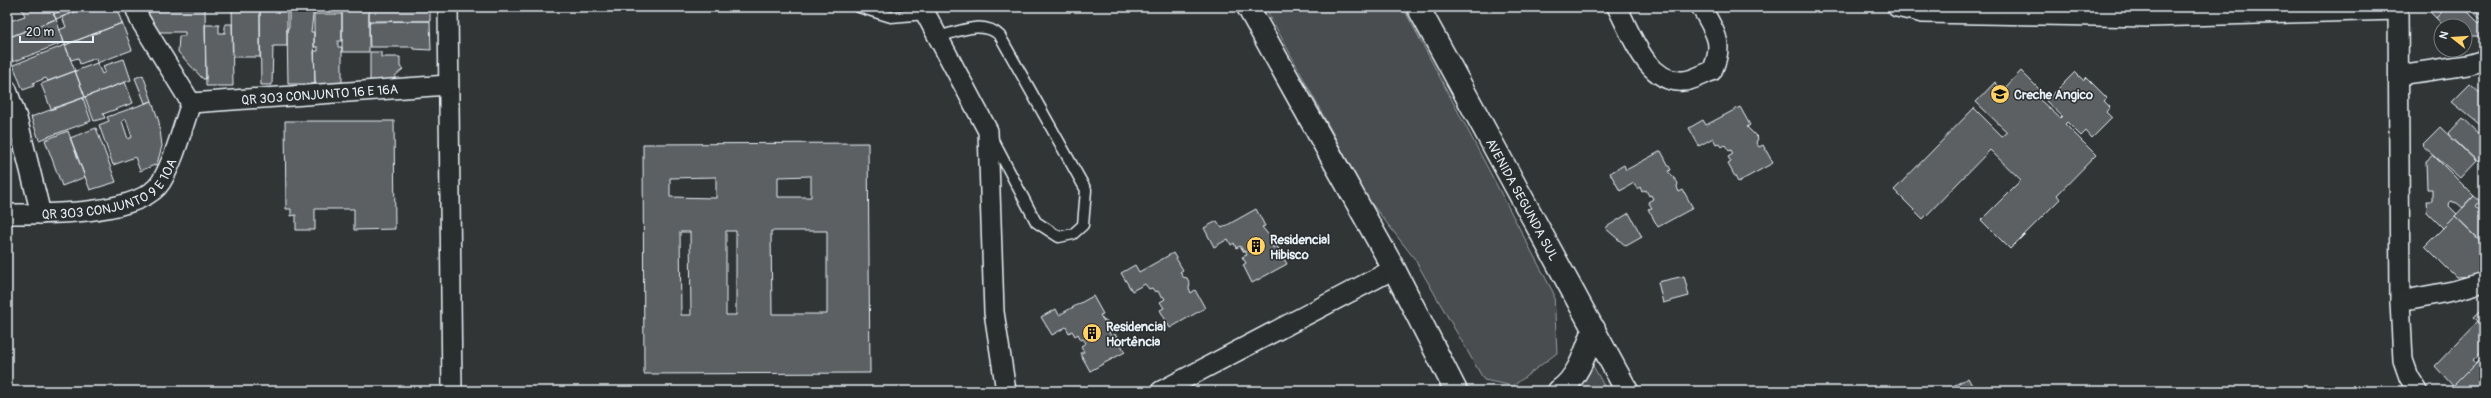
<svg xmlns="http://www.w3.org/2000/svg" width="2491" height="398" font-family="Pangolin,sans-serif">
<style>
.green{fill:#494d4f;stroke:#989fa4}
.building{fill:#5c6063;stroke:#e8f1f8;fill-rule:evenodd}
.lines{fill:none;stroke-linecap:round;stroke-linejoin:round}
.lane-casing{stroke:#e8f1f8;stroke-width:13}
.street-casing{stroke:#e8f1f8;stroke-width:22}
.secondary-casing{stroke:#e8f1f8;stroke-width:25}
.lane{stroke:#2a2d2e;stroke-width:10}
.street{stroke:#2a2d2e;stroke-width:19}
.secondary{stroke:#2a2d2e;stroke-width:22}
.labels{text-anchor:middle;stroke-width:3;stroke-linejoin:round;paint-order:stroke}
.street-label{font-size:13px;fill:#e8f1f8;stroke:#2a2d2e}
.poi-label{font-size:13px;font-weight:bold;fill:#e8f1f8;stroke:#2a2d2e;text-anchor:start}
</style>
<rect width="100%" height="100%" fill="#323536"/>
<filter id="ink" filterUnits="userSpaceOnUse"><feTurbulence type="fractalNoise" baseFrequency=".025" numOctaves="2"/><feDisplacementMap in="SourceGraphic" scale="8" xChannelSelector="R" yChannelSelector="G"/><feConvolveMatrix kernelMatrix="1 2 1 2 8 2 1 2 1" color-interpolation-filters="sRGB"/></filter>
<g filter="url(#ink)">
<path class="green" d="M 1265,7 L 1403,7 L 1554,294 L 1557,353 L 1513,386 L 1484,380 L 1414,258 L 1368,199 Z
M 1592,364 L 1607,391 L 1571,391 Z"/>
<path class="building" d="M 21,7 L 51,7 L 56,19 L 7,38 L 7,22 L 25,16 Z
M 57,7 L 88,7 L 56,19 L 53,14 L 59,12 Z
M 88,7 L 116,7 L 122,23 L 65,45 L 59,30 L 66,27 L 62,17 Z
M 149,7 L 205,7 L 206,79 L 203,79 L 178,52 L 179,36 L 185,36 L 185,32 L 159,32 L 148,20 Z
M 232,7 L 260,7 L 260,57 L 233,57 Z
M 260,7 L 287,7 L 287,46 L 273,46 L 272,85 L 261,85 Z
M 289,7 L 314,7 L 311,32 L 314,32 L 315,84 L 288,84 L 287,28 L 289,28 Z
M 342,7 L 369,7 L 369,52 L 342,52 Z
M 369,7 L 430,7 L 430,21 L 369,21 Z
M 2425,7 L 2447,7 L 2436,18 Z
M 2447,7 L 2463,7 L 2479,23 L 2482,20 L 2468,7 L 2484,7 L 2484,36 L 2465,36 L 2465,26 L 2444,26 L 2436,18 Z
M 314,14 L 342,14 L 342,41 L 338,41 L 338,47 L 342,47 L 342,84 L 315,84 L 314,51 L 318,51 L 318,47 L 314,47 Z
M 56,19 L 64,42 L 13,62 L 7,47 L 7,38 Z
M 418,21 L 430,21 L 431,50 L 413,49 L 413,47 L 370,47 L 369,22 Z
M 122,23 L 132,50 L 97,63 L 96,58 L 80,64 L 78,58 L 71,60 L 65,45 Z
M 225,24 L 232,24 L 233,86 L 206,86 L 205,25 L 219,25 L 219,33 L 225,33 Z
M 65,45 L 75,71 L 48,81 L 46,78 L 33,83 L 34,86 L 23,90 L 13,65 Z
M 370,52 L 381,52 L 381,57 L 400,57 L 400,67 L 403,69 L 395,76 L 395,83 L 370,83 Z
M 124,59 L 131,80 L 85,97 L 75,71 L 97,63 L 102,74 L 105,72 L 103,66 Z
M 75,71 L 85,97 L 51,109 L 41,84 Z
M 2021,71 L 2045,95 L 2040,100 L 2060,118 L 2062,116 L 2046,101 L 2075,72 L 2083,80 L 2086,77 L 2107,98 L 2104,101 L 2110,107 L 2106,112 L 2112,118 L 2092,138 L 2086,131 L 2081,136 L 2067,122 L 2065,124 L 2096,155 L 2057,195 L 2060,199 L 2010,249 L 1981,220 L 2021,180 L 1990,150 L 1923,219 L 1894,190 L 1974,108 L 2002,136 L 2007,132 L 1976,102 L 1995,82 L 2003,90 Z
M 143,75 L 152,101 L 145,103 L 135,78 Z
M 125,82 L 133,103 L 103,114 L 105,118 L 94,121 L 85,97 Z
M 2470,84 L 2484,97 L 2484,128 L 2452,102 Z
M 83,98 L 91,121 L 39,140 L 31,117 Z
M 152,101 L 159,122 L 162,146 L 157,164 L 140,171 L 135,157 L 113,165 L 99,125 L 109,121 L 107,117 ZM 126,119 L 132,137 L 128,139 L 122,121 Z
M 1740,107 L 1750,125 L 1747,127 L 1758,138 L 1756,143 L 1759,147 L 1763,145 L 1773,163 L 1738,182 L 1728,164 L 1731,162 L 1728,157 L 1733,154 L 1731,150 L 1729,151 L 1725,145 L 1722,147 L 1719,143 L 1716,144 L 1713,138 L 1699,146 L 1689,128 L 1703,120 L 1706,125 Z
M 2463,118 L 2484,138 L 2484,156 L 2478,162 L 2448,134 Z
M 285,121 L 394,121 L 395,229 L 354,230 L 354,209 L 315,209 L 315,230 L 296,230 L 296,215 L 291,216 L 291,209 L 286,209 Z
M 2440,127 L 2476,161 L 2460,178 L 2422,145 Z
M 96,128 L 116,182 L 90,190 L 70,138 Z
M 68,131 L 85,177 L 62,186 L 45,140 Z
M 868,143 L 870,373 L 644,374 L 643,144 ZM 811,176 L 811,197 L 778,197 L 778,177 ZM 716,177 L 716,198 L 670,197 L 670,178 ZM 726,231 L 736,231 L 736,315 L 726,315 ZM 771,231 L 827,231 L 827,314 L 772,314 ZM 680,232 L 690,232 L 691,315 L 681,315 Z
M 1661,151 L 1671,170 L 1668,171 L 1678,183 L 1677,187 L 1679,192 L 1683,190 L 1693,208 L 1658,227 L 1648,209 L 1652,208 L 1648,202 L 1653,199 L 1651,195 L 1649,196 L 1646,190 L 1642,192 L 1640,187 L 1637,189 L 1634,183 L 1620,191 L 1610,173 L 1624,165 L 1626,170 Z
M 2433,155 L 2474,196 L 2463,208 L 2457,203 L 2450,201 L 2449,206 L 2457,214 L 2443,228 L 2427,212 L 2426,201 L 2432,201 L 2432,189 L 2427,189 L 2426,161 Z
M 2474,196 L 2480,201 L 2476,206 L 2484,213 L 2484,244 L 2455,216 Z
M 1256,209 L 1265,226 L 1262,227 L 1272,239 L 1271,243 L 1273,248 L 1277,246 L 1287,264 L 1252,283 L 1243,265 L 1246,263 L 1242,257 L 1247,255 L 1245,251 L 1244,252 L 1240,246 L 1236,248 L 1234,243 L 1231,245 L 1228,239 L 1214,247 L 1204,228 L 1217,221 L 1222,228 Z
M 1629,213 L 1642,237 L 1626,246 L 1605,228 Z
M 2455,216 L 2484,244 L 2484,272 L 2474,276 L 2456,277 L 2425,246 Z
M 1173,253 L 1183,270 L 1180,272 L 1183,277 L 1187,278 L 1190,284 L 1189,288 L 1191,293 L 1195,290 L 1205,308 L 1170,328 L 1160,310 L 1164,308 L 1160,302 L 1165,299 L 1163,296 L 1161,297 L 1158,291 L 1155,292 L 1152,288 L 1149,289 L 1145,284 L 1132,291 L 1121,273 L 1135,265 L 1139,272 Z
M 1684,276 L 1689,296 L 1663,303 L 1658,282 Z
M 1093,296 L 1103,314 L 1100,315 L 1103,320 L 1107,322 L 1111,327 L 1109,332 L 1111,336 L 1115,334 L 1125,352 L 1090,371 L 1080,353 L 1084,352 L 1081,346 L 1086,343 L 1083,339 L 1081,340 L 1078,334 L 1075,336 L 1072,331 L 1069,333 L 1066,327 L 1052,335 L 1041,317 L 1056,309 L 1059,315 Z
M 2484,307 L 2484,328 L 2474,317 Z
M 2478,321 L 2484,328 L 2484,349 L 2473,360 L 2476,363 L 2453,386 L 2435,366 Z
M 2484,355 L 2484,391 L 2463,391 L 2453,386 Z
M 1968,378 L 1975,391 L 1944,391 Z"/>
<g class="lines">
<defs>
<path id="lane" d="M 859,7 L 891,17 L 926,14
M 938,37 C 957,32 984,19 1000,36 L 1086,190 L 1083,225 L 1073,234 L 1059,237 L 1036,222 L 992,138"/>
<g id="street">
<path d="M 135,7 L 140,20 L 191,103"/>
<path d="M 448,7 L 452,391"/>
<path d="M 922,7 L 988,131 L 994,312 L 1006,391"/>
<path d="M 1617,7 C 1631,33 1647,84 1683,81 C 1692,81 1703,74 1712,71 C 1725,43 1715,32 1701,7"/>
<path d="M 1897,7 L 1923,13 L 2150,17 L 2398,10"/>
<path d="M 2398,7 L 2400,301 L 2403,360 L 2409,377 L 2418,391"/>
<path d="M 2399,75 L 2467,65 L 2484,60"/>
<path d="M 7,90 L 17,118 L 41,214"/>
<path id="s1" d="M 191,103 L 448,85"/>
<path id="s2" d="M 7,214 C 42,214 140,216 161,182 C 175,158 182,129 191,103"/>
<path d="M 2400,301 L 2453,291 L 2484,282"/>
<path d="M 1161,391 L 1394,269"/>
</g>
<g id="secondary">
<path d="M 1248,7 L 1394,269 L 1456,391"/>
<path id="s3" d="M 1418,7 L 1627,391"/>
<path d="M 1559,391 C 1579,377 1586,351 1594,329"/>
</g>
</defs>
<use href="#lane" class="lane-casing"/>
<use href="#street" class="street-casing"/>
<use href="#secondary" class="secondary-casing"/>
<use href="#lane" class="lane"/>
<use href="#street" class="street"/>
<use href="#secondary" class="secondary"/>
</g>
</g>
<defs>
<symbol id="school-disc" viewBox="-11 -11 22 22"><circle r="9.5" fill="#ffd166" stroke="#2a2d2e"/><path d="M0-5L7-2L0 1L-7-2ZM-4 1L0 2.5L4 1V4Q0 6-4 4Z" fill="#111"/></symbol>
<symbol id="building-disc" viewBox="-11 -11 22 22"><circle r="9.5" fill="#ffd166" stroke="#2a2d2e"/><path d="M-4-6H4V6H1V3H-1V6H-4ZM-2.5-4.3h1.7v1.8h-1.7ZM.8-4.3h1.7v1.8H.8ZM-2.5-1h1.7V.8h-1.7ZM.8-1h1.7V.8H.8Z" fill="#111"/></symbol>
</defs>
<g fill-rule="evenodd">
<use href="#school-disc" x="1989" y="83" width="22" height="22"/>
<use href="#building-disc" x="1245" y="235" width="22" height="22"/>
<use href="#building-disc" x="1081" y="322" width="22" height="22"/>
</g>
<g class="labels">
<g class="street-label">
<text dy="5" stroke="none"><textPath href="#s1" startOffset="129">QR 303 CONJUNTO 16 E 16A</textPath></text>
<text dy="5" stroke="none"><textPath href="#s2" startOffset="111">QR 303 CONJUNTO 9 E 10A</textPath></text>
<text dy="5" stroke="none"><textPath href="#s3" startOffset="219">AVENIDA SEGUNDA SUL</textPath></text>
</g>
<g class="poi-label">
<text x="2014" y="99">Creche Angico</text>
<text x="1270" y="244">Residencial<tspan x="1270" dy="15">Hibisco</tspan></text>
<text x="1106" y="331">Residencial<tspan x="1106" dy="15">Hortência</tspan></text>
</g>
</g>
<rect width="2491" height="398" fill="none" stroke="#2a2d2e" stroke-width="24"/>
<rect x="12" y="12" width="2467" height="374" fill="none" stroke="#e8f1f8" stroke-width="1.5" filter="url(#ink)"/>
<g transform="translate(2453 38) rotate(287)"><circle r="19" fill="#2a2d2e" stroke="#767b7f"/>
<path d="M0-3L7 15L0 10L-7 15Z" fill="#ffd166"/>
<text y="-6" font-size="11" font-weight="bold" text-anchor="middle" fill="#e8f1f8">N</text>
</g>
<path d="M20 36v6h73v-6" fill="none" stroke="#e8f1f8" stroke-width="2"/>
<text x="26" y="36" font-size="12" fill="#e8f1f8" stroke="#2a2d2e" stroke-width="3" paint-order="stroke">20 m</text>
</svg>
